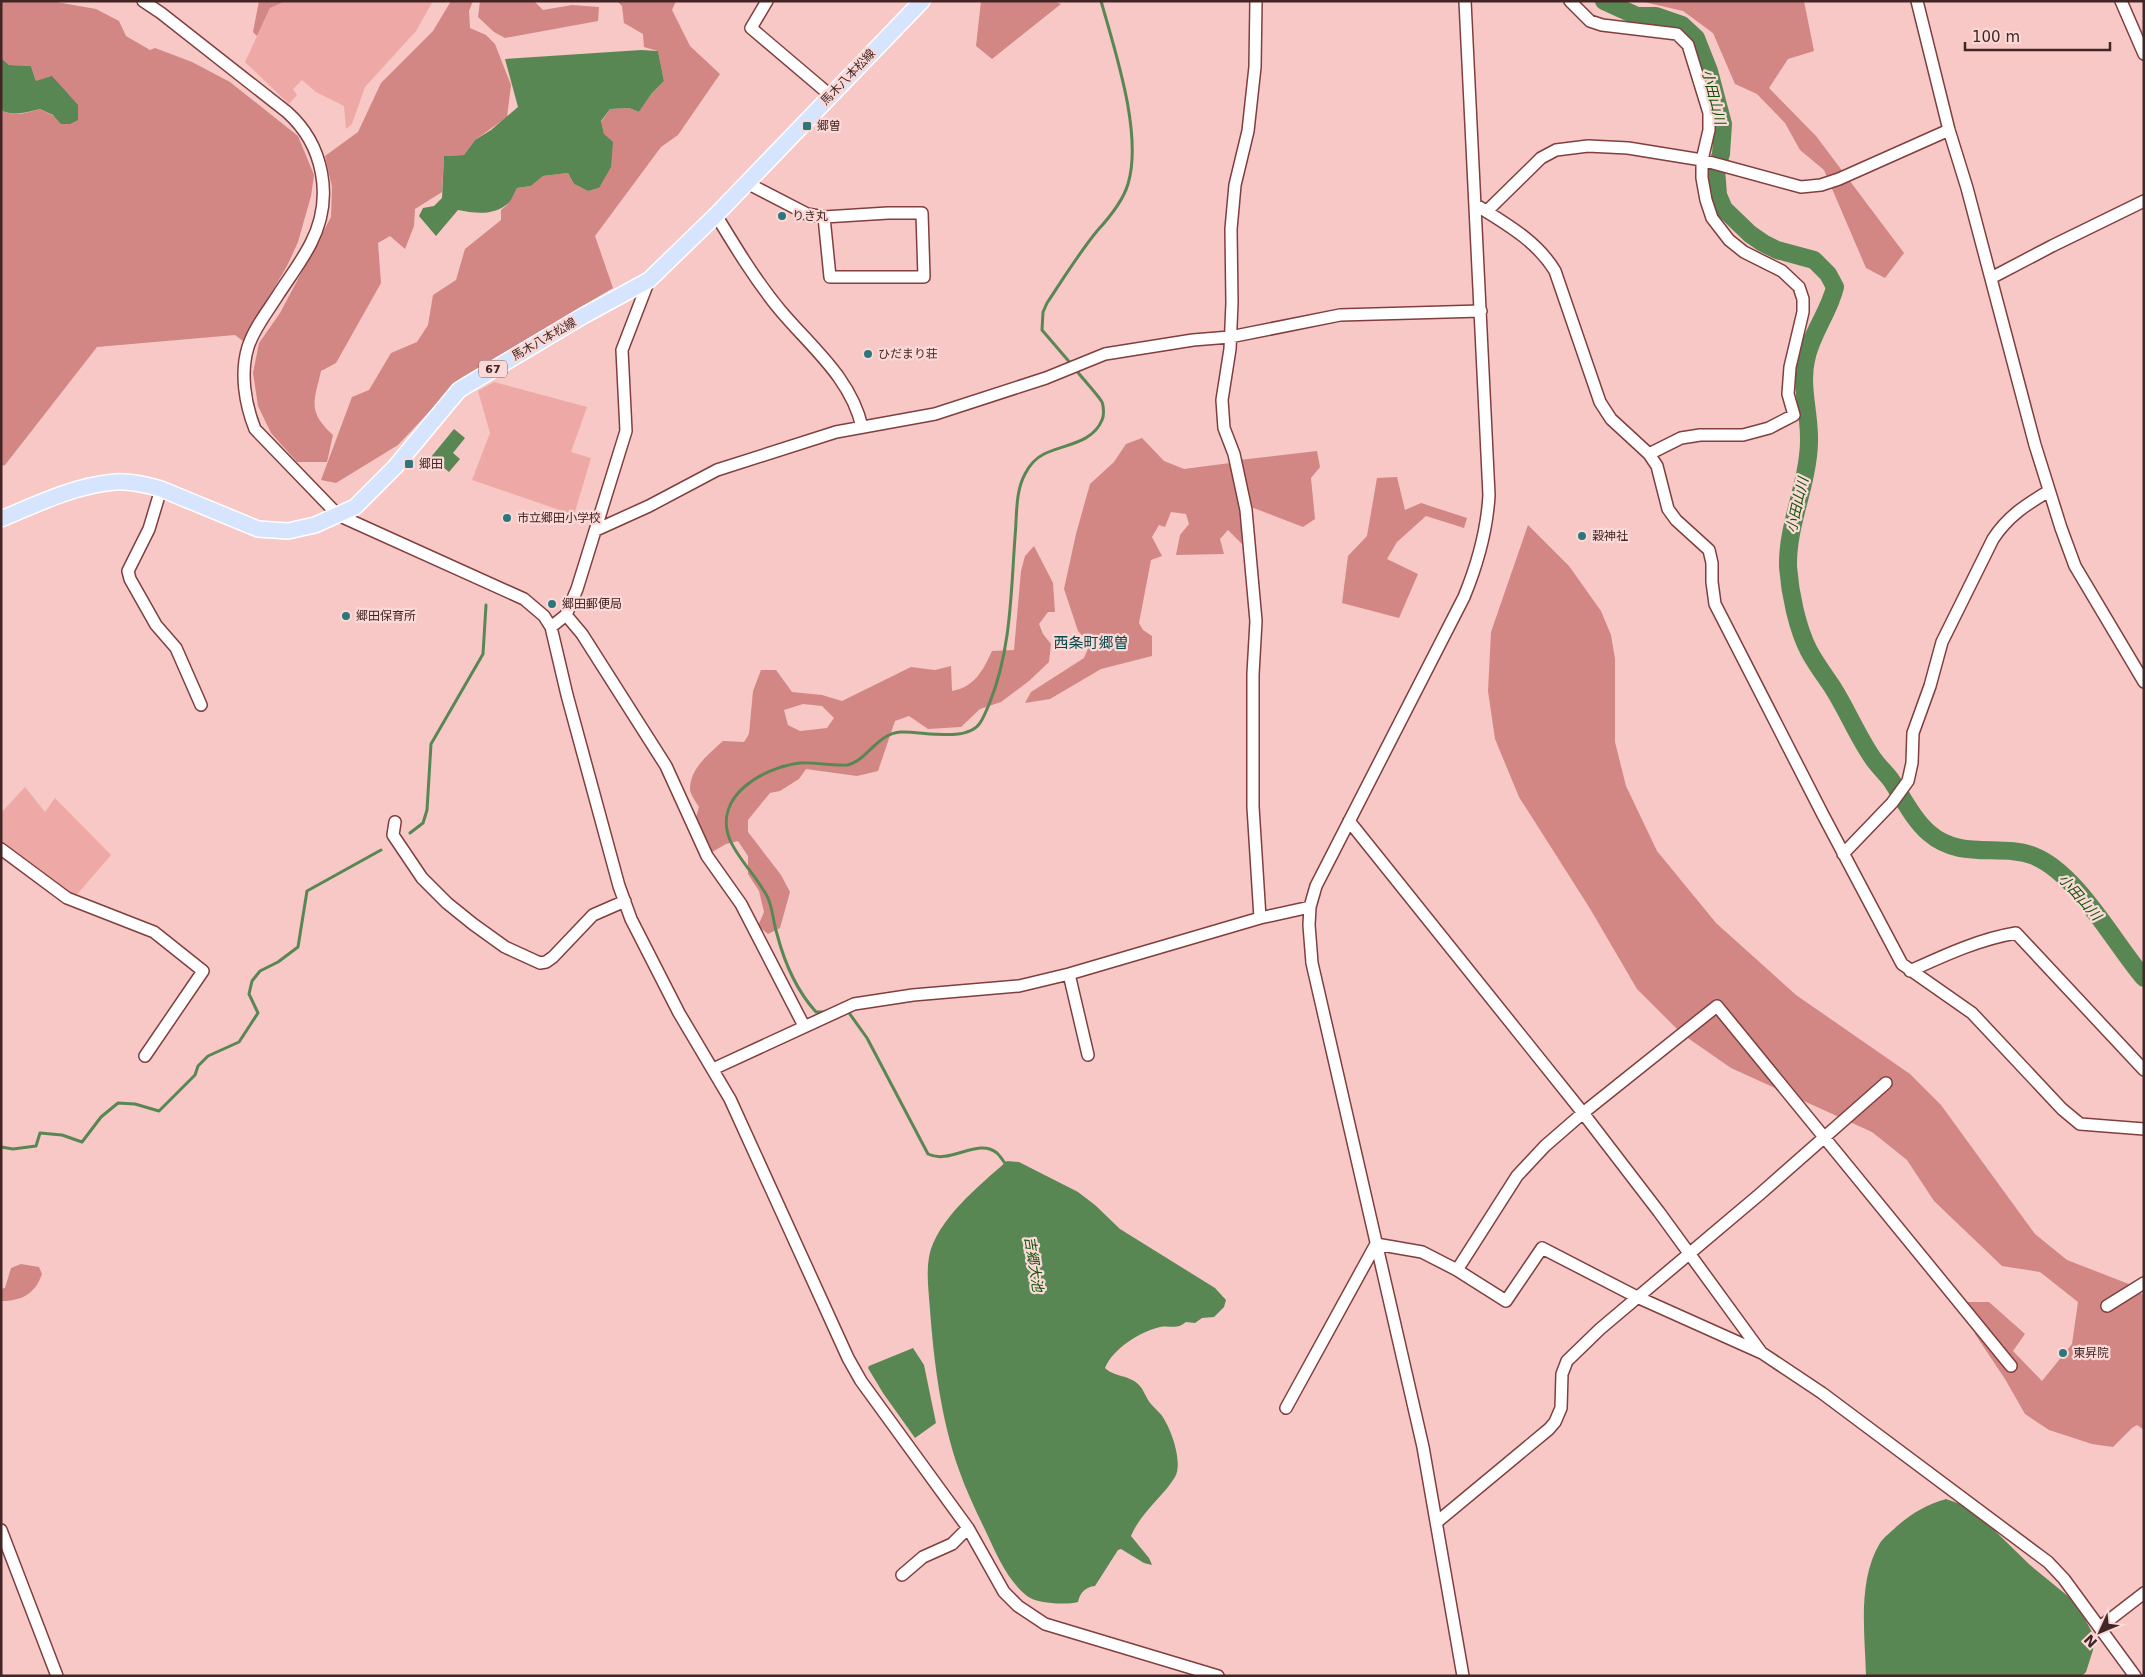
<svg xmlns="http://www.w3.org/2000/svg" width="2145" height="1677" font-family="'DejaVu Sans','Noto Sans JP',sans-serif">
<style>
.green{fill:#eea9a6}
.forest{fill:#d28784;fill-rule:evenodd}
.water{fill:#598753}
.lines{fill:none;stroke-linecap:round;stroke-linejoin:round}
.stream{stroke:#598753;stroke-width:3}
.river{stroke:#598753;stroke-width:18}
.minor-casing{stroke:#803f3e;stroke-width:14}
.major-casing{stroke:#fff;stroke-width:18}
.minor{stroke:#fff;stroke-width:11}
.major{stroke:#d6e4fd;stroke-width:15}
.poi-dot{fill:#2d767c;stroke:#fad9d7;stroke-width:2}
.labels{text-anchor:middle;stroke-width:4.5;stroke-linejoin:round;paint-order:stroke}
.shield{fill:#fad9d7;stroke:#795b5a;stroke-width:1}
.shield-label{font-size:11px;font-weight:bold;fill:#422524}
.street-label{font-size:12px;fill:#422524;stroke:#fad9d7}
.poi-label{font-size:12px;fill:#422524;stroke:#fad9d7;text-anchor:start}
.water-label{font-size:14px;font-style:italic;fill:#0d5206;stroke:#fad9d7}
.quarter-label{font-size:15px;fill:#094a4e;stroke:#fad9d7}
</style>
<rect width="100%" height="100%" fill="#f7c8c5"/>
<path class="green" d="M 286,1 L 433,1 L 416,31 L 365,87 L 352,124 L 346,129 L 344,106 L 316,92 L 302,80 L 293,89 L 297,95 L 289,104 L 245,62 L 270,8 Z
M 494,382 L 587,407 L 571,452 L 591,458 L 574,515 L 472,480 L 490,433 L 478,391 Z
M 25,787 L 45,812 L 55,798 L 111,855 L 74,898 L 1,845 L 1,813 Z"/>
<path class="forest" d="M 1,1 L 51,1 L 96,9 L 119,21 L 126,36 L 150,50 L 155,48 L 192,62 L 230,82 L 298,136 L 314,175 L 311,196 L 298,242 L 287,266 L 243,341 L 235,335 L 97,347 L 5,465 L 1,466 L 1,110 C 14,117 27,113 40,109 L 70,124 L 36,81 L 31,66 L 9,65 L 1,58 Z
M 259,1 L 286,1 L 270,8 L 257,36 L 253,32 Z
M 451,1 L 473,1 L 469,11 L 470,28 L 486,35 L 495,44 L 511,85 L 507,117 L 475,140 L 464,155 L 444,156 L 442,192 L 415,209 L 414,226 L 405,249 L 390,236 L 378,243 L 381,283 L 336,363 L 321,371 C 314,402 307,411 333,435 L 327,462 L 297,462 L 271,433 L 258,406 L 253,373 L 259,343 L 280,313 L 331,217 L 332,187 L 325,156 L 358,132 L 381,83 L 433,31 Z
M 480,1 L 534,1 L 543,10 L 572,5 L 599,7 L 598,21 L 505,38 L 494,32 L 478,17 Z
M 617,1 L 676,1 L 672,10 L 690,46 L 720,74 L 678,135 L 661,147 L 595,236 L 613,288 L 461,378 L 398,445 L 336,483 L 321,480 L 352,397 L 369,390 L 391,353 L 417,342 L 428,325 L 433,295 L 456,280 L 465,249 L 501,220 L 501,210 L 507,205 L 517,188 L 531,186 L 543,176 L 568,173 L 574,184 L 588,191 L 599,188 L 604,134 L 601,122 L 610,109 L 629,108 L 639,112 L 652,93 L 664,81 L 658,51 L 644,47 L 643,34 L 624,23 L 622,6 Z
M 981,1 L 1054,1 L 1061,4 L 992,59 L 976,46 Z
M 1640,1 L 1804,1 L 1814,51 L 1788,59 L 1769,88 L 1816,136 L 1904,253 L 1885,278 L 1866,268 L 1824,170 L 1800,150 L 1785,123 L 1757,94 L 1735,84 L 1713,33 L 1683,11 Z
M 1142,438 L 1164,461 L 1184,469 L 1230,463 L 1241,512 L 1242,544 L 1228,530 L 1220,539 L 1224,554 L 1176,555 L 1180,535 L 1189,524 L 1186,514 L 1171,512 L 1165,527 L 1159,525 L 1152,537 L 1162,556 L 1151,560 L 1139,623 L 1143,630 L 1152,636 L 1152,656 L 1101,669 L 1050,699 L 1025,703 L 1031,692 L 1084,658 L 1090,644 L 1078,631 L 1064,589 L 1076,534 L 1090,484 L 1114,462 L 1126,444 Z
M 1317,451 L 1320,467 L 1311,478 L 1315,519 L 1303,527 L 1251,507 L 1239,460 Z
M 1397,477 L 1405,510 L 1421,503 L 1467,518 L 1464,528 L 1426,516 L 1397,542 L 1387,559 L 1418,574 L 1399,618 L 1342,603 L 1348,556 L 1367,536 L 1377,478 Z
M 1528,525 L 1569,566 L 1601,611 L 1611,635 L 1615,659 L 1615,742 L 1626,786 L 1657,851 L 1716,923 L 1796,995 L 1910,1074 L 1941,1105 L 2035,1234 L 2067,1260 L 2134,1286 L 2144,1296 L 2144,1430 L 2137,1425 L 2132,1428 L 2113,1447 L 2092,1444 L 2049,1430 L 2025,1414 L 2005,1379 L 1975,1334 L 1968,1302 L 1989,1302 L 2025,1334 L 2013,1351 L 2042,1381 L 2072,1344 L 2078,1302 L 2040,1272 L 2002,1266 L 1934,1201 L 1907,1160 L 1872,1132 L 1731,1068 L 1682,1034 L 1637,989 L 1589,907 L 1519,797 L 1495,739 L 1488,691 L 1491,632 Z
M 1034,546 L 1053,583 L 1055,612 L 1048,612 L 1039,624 L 1043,634 L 1051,644 L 1049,662 L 1029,681 L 1001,702 L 980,709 L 961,727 L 928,729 L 909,716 L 895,721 L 878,771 L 857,776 L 806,769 L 799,779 L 780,791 L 770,793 L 748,820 L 748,832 L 781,875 L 790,892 L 780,928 L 768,934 L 758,926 L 764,912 L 759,891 L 748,874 L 748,856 L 738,841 L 726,844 L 712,852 L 695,821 L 699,807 C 696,802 690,794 690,789 C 690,768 709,754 723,741 L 744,742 L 749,734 L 753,691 L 761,670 L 776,670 L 792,692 L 822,695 L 842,701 L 911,667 L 935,670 L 951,666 L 952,691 C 975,687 983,670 992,651 L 1014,650 L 1021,571 L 1025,556 ZM 803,704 L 822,706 L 834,718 L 827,728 L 800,731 L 788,725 L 784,710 Z
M 21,1264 L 39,1267 L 42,1274 C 35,1294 22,1301 1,1301 L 1,1289 L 5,1288 L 11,1268 Z"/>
<path class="water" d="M 641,50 L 658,51 L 664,81 L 652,93 L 639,112 L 629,108 L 610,109 L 601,121 L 604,134 L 613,142 L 611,167 L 599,188 L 588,191 L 574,184 L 568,173 L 543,176 L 531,186 L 517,188 C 514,193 511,202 506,205 C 492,216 474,213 458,210 L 436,236 L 419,216 L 423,208 L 434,206 L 442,198 L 444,156 L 464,155 L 475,140 L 491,130 L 518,107 L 505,59 Z
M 1,58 L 9,65 L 31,66 L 36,81 L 52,76 L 78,105 L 78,120 L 70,124 L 61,124 L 53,115 L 40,109 C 27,112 14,117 1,110 Z
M 454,429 L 465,438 L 453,453 L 460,459 L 449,472 L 431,457 Z
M 1007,1161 L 1019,1162 L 1078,1192 L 1095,1205 L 1120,1229 L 1215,1288 L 1226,1300 L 1224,1307 L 1214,1317 L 1202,1318 L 1195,1323 L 1186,1322 C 1176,1330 1172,1325 1160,1327 C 1141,1331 1112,1349 1105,1368 C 1114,1377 1130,1375 1139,1385 C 1144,1390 1146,1398 1151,1404 C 1155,1409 1161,1413 1164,1419 C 1172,1432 1183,1463 1175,1477 C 1162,1498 1141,1512 1131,1536 L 1149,1558 L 1152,1565 L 1144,1563 L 1121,1549 L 1118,1550 L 1095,1586 C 1085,1587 1080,1593 1078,1602 C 1066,1605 1037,1604 1027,1596 C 1009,1582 997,1556 988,1536 C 978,1515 967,1493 959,1470 C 941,1419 934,1363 930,1310 C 929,1293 926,1274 929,1257 C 936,1220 980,1185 1007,1161 Z
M 913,1348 L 924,1365 L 936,1423 L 915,1438 L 883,1393 L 868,1368 L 869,1366 Z
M 1946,1499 L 1963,1505 L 1993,1529 L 2030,1565 L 2069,1597 L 2085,1619 L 2094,1636 L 2093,1650 L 2086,1672 L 2082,1676 L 1866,1676 C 1865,1634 1857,1581 1880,1543 C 1884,1537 1891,1532 1896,1527 C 1912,1513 1926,1505 1946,1499 Z"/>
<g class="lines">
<path class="stream" d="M 1072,365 L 1042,330 L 1043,312 L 1047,303 C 1063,279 1079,253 1097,231 C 1109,218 1123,201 1128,184 C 1143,134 1115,51 1101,1
M 410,833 L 423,823 L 427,810 L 431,744 L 483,654 L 486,605
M 847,1010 L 867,1038 L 928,1154 C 950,1165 978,1137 997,1153 C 1001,1157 1004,1162 1007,1166
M 825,1012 L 816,1012 C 797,991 784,961 777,934 C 773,921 773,910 768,898 C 758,878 738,859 730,840 C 712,796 764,767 800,763 C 816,762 831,766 847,765 C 866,762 877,733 901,732 C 922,731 967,743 980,723 C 984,717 987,709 990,702 C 1011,650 1011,592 1015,537 C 1017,517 1015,492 1025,474 C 1029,466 1036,458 1044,454 C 1064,444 1092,444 1102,420 C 1104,416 1104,407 1102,402 C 1097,394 1082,378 1076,370
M 1,1147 L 13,1149 L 36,1146 L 40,1133 L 62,1135 L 82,1142 L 101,1117 L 118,1103 L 135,1104 L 159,1111 L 195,1075 L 198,1066 L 208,1056 L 239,1042 L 258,1013 L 249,994 L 252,981 L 260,971 L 278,962 L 298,947 L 307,891 L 381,850"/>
<path class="river" d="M 1604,1 L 1637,16 L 1656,16 L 1682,25 L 1696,38 L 1709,71 L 1723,124 L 1721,154 L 1716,169 L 1718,195 L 1724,209 L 1750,234 L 1763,243 L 1777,250 L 1814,260 L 1828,274 L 1835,287 C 1829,313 1811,333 1806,360 C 1800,387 1810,415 1809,442 C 1808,485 1787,524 1788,567 C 1790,593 1797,628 1809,651 C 1816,664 1825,676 1833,688 C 1847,710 1857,735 1872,757 C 1877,765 1885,772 1891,780 C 1903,798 1913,819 1929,833 C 1961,861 2001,843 2034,856 C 2077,873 2114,943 2144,978"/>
<defs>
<path id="minor" d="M 143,1 L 161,13 L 287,112 C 324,145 334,198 311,243 C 302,261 289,278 278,295 C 268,311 254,328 248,347 C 240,373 245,404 255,429 L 338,515 L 524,599 L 544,616 L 551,627 L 567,695 L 619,886 L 631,919 L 679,1013 L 730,1099 L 848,1358 L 861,1381 L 968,1528 L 1004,1592 L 1018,1606 L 1045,1624 L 1218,1676
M 767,1 L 751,28 L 830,95
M 1256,1 L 1255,67 L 1248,131 L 1235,185 L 1231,229 L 1232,303 L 1230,349 L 1222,400 L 1224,428 L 1234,454 L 1246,510 L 1256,621 L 1253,674 L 1253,807 L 1260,918
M 1570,1 L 1590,21 L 1602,25 L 1677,34 L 1688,45 L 1709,113 L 1709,130 L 1702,160 L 1702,178 L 1706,200 L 1712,218 L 1729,240 L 1744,252 L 1782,271 L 1799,287 L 1803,299 L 1803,312 L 1790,367 L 1788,394 L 1794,415 L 1769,428 L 1743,435 L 1700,435 L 1681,438 L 1649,454
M 1917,1 L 1949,130 L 1967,188 L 2035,445 L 2061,528 L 2075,566 L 2144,682
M 2121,1 L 2144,54
M 747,183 L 807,214 L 824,217
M 1476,205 C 1505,223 1537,241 1555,271 L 1600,402 L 1611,419 L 1649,454 L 1657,466 L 1668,509 L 1676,520 L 1709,550 L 1712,563 L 1712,582 L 1715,604 L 1822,813 L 1902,964 L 1972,1013 L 2062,1109 L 2080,1124 L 2144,1129
M 1487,211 L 1541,158 L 1556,150 L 1588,146 L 1628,148 L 1702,160 L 1801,187 L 1821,185 L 1839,179 L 1949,130
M 888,213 L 922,213 L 924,277 L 830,277 L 824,217 Z
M 716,215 C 736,248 756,281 780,310 C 811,347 851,378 862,427
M 1991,278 L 2052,246 L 2144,201
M 161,489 L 149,529 L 128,571 L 130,579 L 156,625 L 176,648 L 201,705
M 596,530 L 649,506 L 717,470 L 836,432 L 935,414 L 1046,378 L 1105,354 L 1193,340 L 1230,337 L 1340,315 L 1481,311
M 566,615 L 582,634 L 666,766 L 707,856 L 741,904 L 804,1026
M 551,627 L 566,615 L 577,589 L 626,431 L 622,350 L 649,280
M 1349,821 L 1583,1113 L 1659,1212 L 1761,1352
M 395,822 L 393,835 L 422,878 L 447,903 L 473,924 L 505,947 L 540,963 L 546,962 L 553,957 L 593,915 L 625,901
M 1,849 L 67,898 L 154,932 L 203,971 L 145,1056
M 1843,854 L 1892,803 L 1908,781 L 1912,763 L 1913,733 L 1930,686 L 1942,642 L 1993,539 C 2008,516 2027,504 2049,491
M 1910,971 C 1943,956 1979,939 2016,933 L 2144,1070
M 1069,974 L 1088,1055
M 713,1069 L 854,1004 L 913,995 L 1019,986 L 1069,974 L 1260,918 L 1310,907
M 1457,1270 L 1517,1176 L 1545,1146 L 1583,1113 L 1717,1006 L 2011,1366
M 2107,1306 L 2144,1283
M 1286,1408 L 1376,1244 L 1422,1252 L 1457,1270 L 1506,1301 L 1542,1248 L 1637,1297 L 1762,1353 L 1822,1393 L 2048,1562 L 2064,1579 L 2135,1676
M 1437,1522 L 1549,1429 L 1555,1422 L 1561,1408 L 1562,1374 L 1567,1361 L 1600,1329 L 1760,1194 L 1886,1083
M 1,1530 L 57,1676
M 902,1575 L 923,1557 L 952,1544 L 968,1528
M 2100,1627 L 2144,1593
M 1463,1676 L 1423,1447 L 1312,963 L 1309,925 L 1310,907 L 1316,886 L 1464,597 C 1478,563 1487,531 1489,495 L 1465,1"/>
<path id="major" d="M 1,519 C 37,504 76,485 115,482 C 130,481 147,485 161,489 L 258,529 L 288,531 L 315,525 L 355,507 L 395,467 L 459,390 L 583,316 L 649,280 L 716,215 L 922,1"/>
</defs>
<use href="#minor" class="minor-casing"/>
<use href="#major" class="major-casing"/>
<use href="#minor" class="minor"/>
<use href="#major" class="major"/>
</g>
<g class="poi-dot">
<rect x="802" y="121" width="10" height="10" rx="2.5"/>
<circle cx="782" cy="216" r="5"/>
<circle cx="868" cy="354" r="5"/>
<rect x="404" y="459" width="10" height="10" rx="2.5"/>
<circle cx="507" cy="518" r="5"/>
<circle cx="1582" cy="536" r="5"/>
<circle cx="552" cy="604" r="5"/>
<circle cx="346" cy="616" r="5"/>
<circle cx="2063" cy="1353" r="5"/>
</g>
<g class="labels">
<rect class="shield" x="479" y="360.5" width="28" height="17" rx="4"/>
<g class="shield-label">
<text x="493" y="373">67</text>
</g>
<g class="street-label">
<text transform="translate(848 77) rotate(-46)" y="4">馬木八本松線</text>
<text transform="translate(544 339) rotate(-30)" y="4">馬木八本松線</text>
</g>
<g class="poi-label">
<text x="817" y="130">郷曽</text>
<text x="792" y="220">りき丸</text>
<text x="878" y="358">ひだまり荘</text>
<text x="419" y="468">郷田</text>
<text x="517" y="522">市立郷田小学校</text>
<text x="1592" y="540">穀神社</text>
<text x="562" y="608">郷田郵便局</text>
<text x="356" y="620">郷田保育所</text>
<text x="2073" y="1357">東昇院</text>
</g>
<g class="water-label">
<text transform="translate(1714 97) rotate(76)" y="5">小田山川</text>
<text transform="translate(1797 505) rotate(-77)" y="5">小田山川</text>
<text transform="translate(2080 897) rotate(49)" y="5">小田山川</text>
<text transform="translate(1034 1264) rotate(81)" y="5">吉郷大池</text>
</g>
<g class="quarter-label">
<text x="1091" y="648">西条町郷曽</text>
</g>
</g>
<rect width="2145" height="1677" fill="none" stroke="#422524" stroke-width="5"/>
<g transform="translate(2100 1632) rotate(226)" stroke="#fad9d7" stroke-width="4" paint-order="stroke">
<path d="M0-4L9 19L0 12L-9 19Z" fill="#422524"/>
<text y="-8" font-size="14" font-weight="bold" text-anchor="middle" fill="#422524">N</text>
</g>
<path d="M1965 42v8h145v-8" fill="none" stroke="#422524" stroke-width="2.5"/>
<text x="1972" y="42" font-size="15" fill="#422524" stroke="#fad9d7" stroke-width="4" paint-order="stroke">100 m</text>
</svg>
